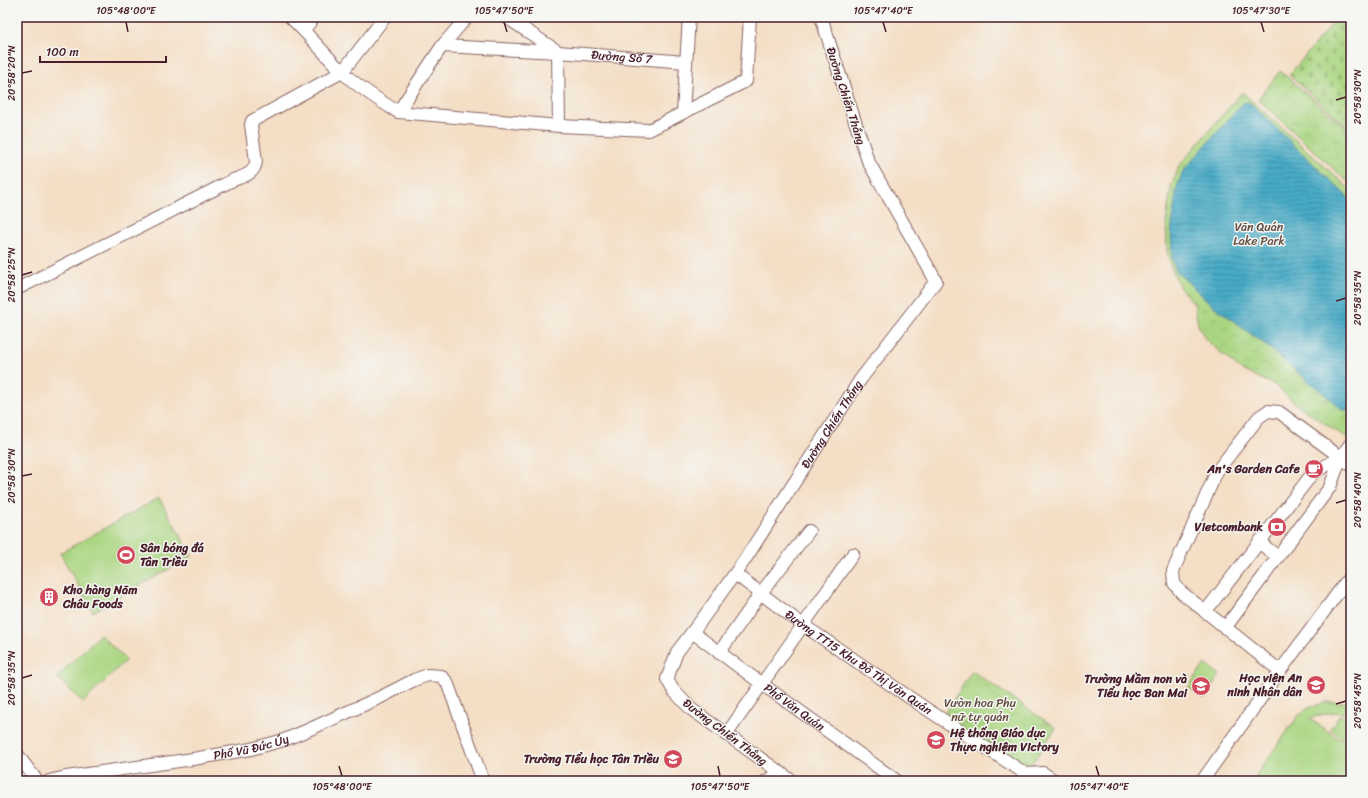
<svg xmlns="http://www.w3.org/2000/svg" width="1368" height="798" font-family="Sriracha,sans-serif">
<style>
.cemetery{fill:url(#cemetery-stones);stroke:#7a7a56}
.park{fill:url(#park-crowns);stroke:#7a7a56}
.pitch{fill:#aad581;stroke:#7a7a56}
.water{fill:url(#water-rules);stroke:#486578}
.lines{fill:none;stroke-linecap:round;stroke-linejoin:round}
.minor-casing{stroke:#866261;stroke-width:14}
.minor{stroke:#fff;stroke-width:12}
.ticks{fill:none;stroke:#4a1f2b;stroke-width:1.5}
.labels{text-anchor:middle;stroke-width:3;stroke-linejoin:round;paint-order:stroke}
.street-label{font-size:12px;fill:#4a1f2b;stroke:#f6f6f2}
.park-label{font-size:12px;fill:#624c40;stroke:#f6f6f2}
.poi-label{font-size:12px;font-weight:bold;fill:#4a1f2b;stroke:#f6f6f2;text-anchor:end}
.neatline{fill:none;stroke:#4a1f2b;stroke-width:1.5}
.ticks-label{font-size:10px;text-anchor:middle;fill:#4a1f2b}
</style>
<defs>
<pattern id="cemetery-stones" width="16" height="16" patternUnits="userSpaceOnUse"><rect width="16" height="16" fill="#aad581"/><path d="M2 7V4a2 2 0 0 1 4 0v3zM10 15v-3a2 2 0 0 1 4 0v3z" fill="#94b670"/></pattern>
<pattern id="park-crowns" width="20" height="18" patternUnits="userSpaceOnUse"><rect width="20" height="18" fill="#aad581"/><path d="M2 6a3 3 0 1 1 6 0M12 15a3 3 0 1 1 6 0" fill="none" stroke="#94b670"/></pattern>
<pattern id="water-rules" width="6" height="5" patternUnits="userSpaceOnUse"><rect width="6" height="5" fill="#46abc6"/><path d="M0 2.5h6" fill="none" stroke="#3c8ba1"/></pattern>
</defs>
<rect width="100%" height="100%" fill="#f6f6f2"/>
<filter id="ink" filterUnits="userSpaceOnUse"><feTurbulence type="fractalNoise" baseFrequency=".025" numOctaves="2"/><feDisplacementMap in="SourceGraphic" scale="8" xChannelSelector="R" yChannelSelector="G"/><feConvolveMatrix kernelMatrix="1 2 1 2 8 2 1 2 1" color-interpolation-filters="sRGB"/></filter>
<filter id="wash" filterUnits="userSpaceOnUse"><feTurbulence type="fractalNoise" baseFrequency=".012" numOctaves="4" result="noise"/><feDisplacementMap in="SourceGraphic" scale="16" xChannelSelector="R" yChannelSelector="G"/><feGaussianBlur stdDeviation="0.9" result="paint"/><feColorMatrix in="noise" values="0 0 0 0 0 0 0 0 0 0 0 0 0 0 0 0 0 1.4 0 .05"/><feComposite in="paint" operator="in"/></filter>
<g filter="url(#wash)">
<rect width="100%" height="100%" fill="#f4dec5"/>
<path class="cemetery" d="M 1338,17 L 1351,17 L 1351,130 L 1289,75 Z"/>
<path class="park" d="M 1280,71 L 1351,132 L 1351,185 L 1258,99 Z
M 1242,92 L 1351,190 L 1351,440 L 1331,428 L 1295,403 L 1275,385 L 1241,370 L 1206,340 L 1198,325 L 1194,303 L 1180,288 L 1171,267 L 1167,251 L 1166,223 L 1171,187 L 1179,166 Z
M 972,671 L 1056,728 L 1026,772 L 942,718 Z"/>
<path class="pitch" d="M 159,498 L 192,556 L 93,612 L 60,553 Z
M 100,634 L 126,660 L 83,703 L 57,677 Z
M 1205,664 L 1220,675 L 1204,698 L 1188,687 Z
M 1326,702 L 1343,702 L 1351,705 L 1351,715 C 1336,710 1324,713 1310,719 L 1351,747 L 1351,781 L 1252,781 L 1298,716 L 1308,708 Z
M 1340,715 L 1351,722 L 1351,745 L 1330,729 Z"/>
<path class="water" d="M 1249,102 L 1351,200 L 1351,410 L 1343,410 L 1263,343 L 1212,305 L 1176,271 L 1172,259 L 1171,233 L 1176,191 L 1179,181 L 1183,171 L 1243,103 Z"/>
</g>
<g filter="url(#ink)">
<g class="lines">
<defs>
<g id="minor">
<path d="M 290,17 C 308,34 324,53 341,71 C 356,85 380,101 398,112 L 559,126 L 649,130 L 746,81 L 750,17"/>
<path d="M 506,17 L 557,51"/>
<path d="M 304,30 L 314,17"/>
<path id="s1" d="M 442,46 L 558,52 L 686,62"/>
<path d="M 558,52 L 559,126"/>
<path d="M 398,112 L 442,46 L 467,17"/>
<path d="M 683,112 L 689,17"/>
<path d="M 17,289 L 233,180 C 244,176 255,174 256,161 L 251,125 L 252,121 L 342,72 L 385,17"/>
<path d="M 1259,542 L 1278,557"/>
<path id="s2" d="M 735,574 L 803,625 L 928,710 L 1026,774 L 1030,781"/>
<path d="M 1205,612 L 1313,473 L 1341,457"/>
<path d="M 1225,628 L 1330,487 L 1341,457 L 1351,443"/>
<path id="s3" d="M 692,632 L 762,684 L 897,781"/>
<path d="M 719,653 L 761,593 L 809,531"/>
<path d="M 1280,671 L 1181,592 L 1174,583 L 1173,571 L 1217,471 L 1259,417 L 1268,411 L 1279,412 L 1351,465"/>
<path d="M 726,735 L 853,554"/>
<path d="M 17,754 L 37,781"/>
<path d="M 1026,774 L 1043,773 L 1055,781"/>
<path id="s4" d="M 49,781 L 66,777 L 193,759 L 251,749 L 284,740 L 308,730 L 381,697 L 414,680 L 428,675 L 441,676 L 447,682 L 483,781"/>
<path d="M 766,781 L 781,773"/>
<path id="s5" d="M 792,781 L 691,709 L 673,690 L 667,679 L 677,652 L 703,618 L 744,561 L 860,380 L 936,281 L 868,161 L 821,17"/>
<path d="M 1202,781 L 1280,671 L 1351,575"/>
</g>
</defs>
<use href="#minor" class="minor-casing"/>
<use href="#minor" class="minor"/>
</g>
</g>
<path class="ticks" d="M 126,22 L 128,32M 504,22 L 507,32M 883,22 L 886,32M 1261,22 L 1264,32M 22,73 L 32,71M 1336,100 L 1346,97M 22,275 L 32,272M 1336,301 L 1346,298M 22,476 L 32,474M 1336,503 L 1346,500M 22,678 L 32,675M 1336,704 L 1346,701M 339,766 L 342,776M 718,766 L 720,776M 1096,766 L 1099,776"/>
<defs>
<symbol id="cafe-disc" viewBox="-11 -11 22 22"><circle r="9.5" fill="#d1495b" stroke="#f6f6f2"/><path d="M-5.5-4.5H6V0H3Q3 3.5 0 3.5H-2.5Q-5.5 3.5-5.5 0ZM3-3.2v2h1.7v-2ZM-6 4.5H4V6H-6Z" fill="#fff"/></symbol>
<symbol id="bank-disc" viewBox="-11 -11 22 22"><circle r="9.5" fill="#d1495b" stroke="#f6f6f2"/><path d="M-6-4H6V4H-6ZM0-2.3a2.3 2.3 0 1 0 0 4.6a2.3 2.3 0 1 0 0-4.6Z" fill="#fff"/></symbol>
<symbol id="stadium-disc" viewBox="-11 -11 22 22"><circle r="9.5" fill="#d1495b" stroke="#f6f6f2"/><path d="M0-5a6.5 5 0 1 0 0 10a6.5 5 0 1 0 0-10ZM-3.5-1.8h7v3.6h-7Z" fill="#fff"/></symbol>
<symbol id="building-disc" viewBox="-11 -11 22 22"><circle r="9.5" fill="#d1495b" stroke="#f6f6f2"/><path d="M-4-6H4V6H1V3H-1V6H-4ZM-2.5-4.3h1.7v1.8h-1.7ZM.8-4.3h1.7v1.8H.8ZM-2.5-1h1.7V.8h-1.7ZM.8-1h1.7V.8H.8Z" fill="#fff"/></symbol>
<symbol id="university-disc" viewBox="-11 -11 22 22"><circle r="9.5" fill="#d1495b" stroke="#f6f6f2"/><path d="M0-5L7-2L0 1L-7-2ZM-4 1L0 2.5L4 1V4Q0 6-4 4Z" fill="#fff"/></symbol>
<symbol id="school-disc" viewBox="-11 -11 22 22"><circle r="9.5" fill="#d1495b" stroke="#f6f6f2"/><path d="M0-5L7-2L0 1L-7-2ZM-4 1L0 2.5L4 1V4Q0 6-4 4Z" fill="#fff"/></symbol>
</defs>
<g fill-rule="evenodd">
<use href="#cafe-disc" x="1303" y="458" width="22" height="22"/>
<use href="#bank-disc" x="1266" y="516" width="22" height="22"/>
<use href="#stadium-disc" x="115" y="544" width="22" height="22"/>
<use href="#building-disc" x="38" y="586" width="22" height="22"/>
<use href="#university-disc" x="1305" y="674" width="22" height="22"/>
<use href="#school-disc" x="1190" y="675" width="22" height="22"/>
<use href="#school-disc" x="925" y="729" width="22" height="22"/>
<use href="#school-disc" x="662" y="748" width="22" height="22"/>
</g>
<g class="labels">
<g class="street-label">
<text dy="4" stroke="none"><textPath href="#s1" startOffset="180">Đường Số 7</textPath></text>
<text transform="translate(846 96) rotate(72)" y="4">Đường Chiến Thắng</text>
<text dy="4" stroke="none"><textPath href="#s5" startOffset="467">Đường Chiến Thắng</textPath></text>
<text dy="4" stroke="none"><textPath href="#s2" startOffset="152">Đường TT15 Khu Đô Thị Văn Quán</textPath></text>
<text dy="4" stroke="none"><textPath href="#s3" startOffset="127">Phố Văn Quán</textPath></text>
<text transform="translate(725 732) rotate(37)" y="4">Đường Chiến Thắng</text>
<text dy="4" stroke="none"><textPath href="#s4" startOffset="205">Phố Vũ Đức Úy</textPath></text>
</g>
<g class="park-label">
<text x="1259" y="231">Văn Quán<tspan x="1259" dy="14">Lake Park</tspan></text>
<text x="980" y="707">Vườn hoa Phụ<tspan x="980" dy="14">nữ tự quản</tspan></text>
</g>
<g class="poi-label">
<text x="1300" y="473">An's Garden Cafe</text>
<text x="1263" y="531">Vietcombank</text>
<text x="140" y="552" text-anchor="start">Sân bóng đá<tspan x="140" dy="14">Tân Triều</tspan></text>
<text x="63" y="594" text-anchor="start">Kho hàng Năm<tspan x="63" dy="14">Châu Foods</tspan></text>
<text x="1302" y="682">Học viện An<tspan x="1302" dy="14">ninh Nhân dân</tspan></text>
<text x="1187" y="683">Trường Mầm non và<tspan x="1187" dy="14">Tiểu học Ban Mai</tspan></text>
<text x="950" y="737" text-anchor="start">Hệ thống Giáo dục<tspan x="950" dy="14">Thực nghiệm Victory</tspan></text>
<text x="659" y="763">Trường Tiểu học Tân Triều</text>
</g>
</g>
<rect width="1368" height="798" fill="none" stroke="#f6f6f2" stroke-width="44"/>
<path d="M40 56v6h126v-6" fill="none" stroke="#4a1f2b" stroke-width="2"/>
<text x="46" y="56" font-size="12" fill="#4a1f2b" stroke="#f6f6f2" stroke-width="3" paint-order="stroke">100 m</text>
<rect x="22" y="22" width="1324" height="754" class="neatline"/>
<g class="ticks-label">
<text x="126" y="14">105°48'00"E</text>
<text x="504" y="14">105°47'50"E</text>
<text x="883" y="14">105°47'40"E</text>
<text x="1261" y="14">105°47'30"E</text>
<text transform="translate(11 73) rotate(-90)" y="4">20°58'20"N</text>
<text transform="translate(1357 97) rotate(-90)" y="4">20°58'30"N</text>
<text transform="translate(11 275) rotate(-90)" y="4">20°58'25"N</text>
<text transform="translate(1357 298) rotate(-90)" y="4">20°58'35"N</text>
<text transform="translate(11 476) rotate(-90)" y="4">20°58'30"N</text>
<text transform="translate(1357 500) rotate(-90)" y="4">20°58'40"N</text>
<text transform="translate(11 678) rotate(-90)" y="4">20°58'35"N</text>
<text transform="translate(1357 701) rotate(-90)" y="4">20°58'45"N</text>
<text x="342" y="790">105°48'00"E</text>
<text x="720" y="790">105°47'50"E</text>
<text x="1099" y="790">105°47'40"E</text>
</g>
</svg>
